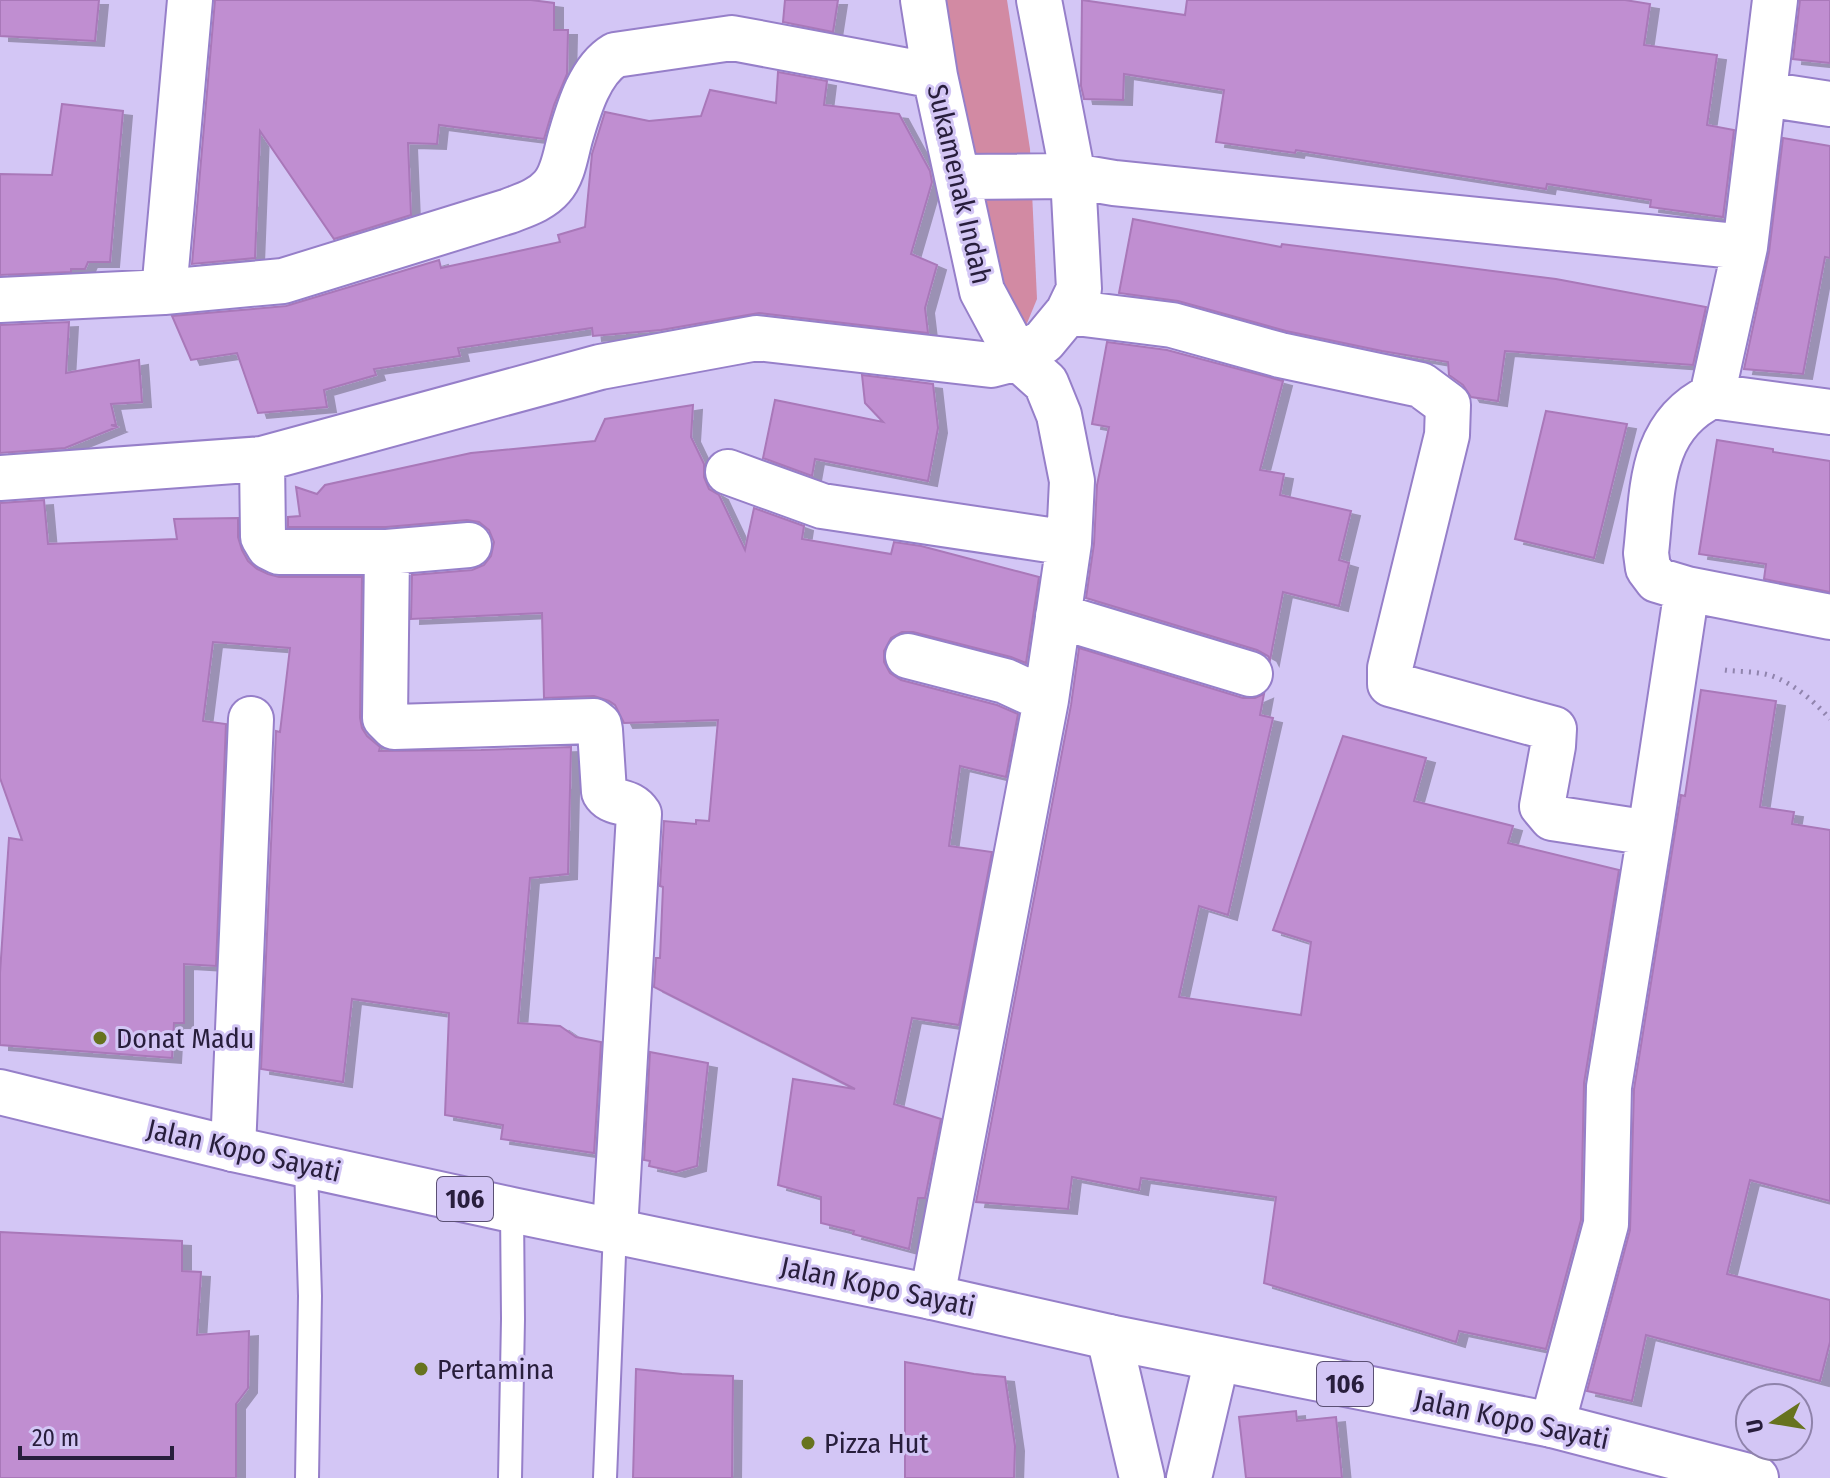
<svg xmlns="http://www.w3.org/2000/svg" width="1830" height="1478" font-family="'Fira Sans Condensed',sans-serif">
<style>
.green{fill:#d28aa3}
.building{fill:#c08ed1;stroke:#a978b9;stroke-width:2;filter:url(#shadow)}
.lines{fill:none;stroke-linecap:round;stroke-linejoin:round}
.lane-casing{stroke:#967fc9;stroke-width:26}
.street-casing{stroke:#967fc9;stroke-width:48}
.secondary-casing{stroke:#967fc9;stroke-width:48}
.primary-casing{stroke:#967fc9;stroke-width:48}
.path{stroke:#9084ad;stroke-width:5;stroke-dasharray:2 6;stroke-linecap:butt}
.lane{stroke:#fff;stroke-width:22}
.street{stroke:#fff;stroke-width:44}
.secondary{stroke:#fff;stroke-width:44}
.primary{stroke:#fff;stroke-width:44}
.poi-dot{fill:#67731e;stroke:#d3c6f5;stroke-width:3}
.labels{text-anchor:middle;stroke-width:6;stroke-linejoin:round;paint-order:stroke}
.shield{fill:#d3c6f5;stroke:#5b5074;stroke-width:2}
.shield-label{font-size:26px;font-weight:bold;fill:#281e3c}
.street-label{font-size:28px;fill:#281e3c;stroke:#d3c6f5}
.poi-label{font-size:28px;fill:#281e3c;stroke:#d3c6f5;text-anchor:start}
</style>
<defs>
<filter id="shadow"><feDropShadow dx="9" dy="5" stdDeviation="0" flood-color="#0004"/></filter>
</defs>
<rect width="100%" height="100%" fill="#d3c6f5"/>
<path class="green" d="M 920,0 L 1007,0 L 1030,149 L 1037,299 L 1018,345 Z"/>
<path class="building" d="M 0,0 L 99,0 L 95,41 L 0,36 Z
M 215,0 L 531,0 L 554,3 L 554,30 L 568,30 L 567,74 L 554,105 L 544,139 L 439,125 L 437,144 L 408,143 L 411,215 L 334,239 L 260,131 L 255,258 L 192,264 Z
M 785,0 L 838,0 L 833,32 L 783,22 Z
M 1082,0 L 1185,15 L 1187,0 L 1625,0 L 1650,4 L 1644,45 L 1717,55 L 1707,125 L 1734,130 L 1723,217 L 1650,207 L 1651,200 L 1547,184 L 1546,189 L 1296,150 L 1295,153 L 1216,142 L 1224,90 L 1124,74 L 1123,100 L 1084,99 L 1081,86 Z
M 1800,0 L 1830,0 L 1830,63 L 1793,59 Z
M 778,72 L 827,81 L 824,105 L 899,114 L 930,171 L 932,182 L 911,254 L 937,265 L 925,308 L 928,333 L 759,313 L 661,330 L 593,336 L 592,328 L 458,348 L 460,356 L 374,369 L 376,375 L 324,390 L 327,407 L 258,413 L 237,353 L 191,360 L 172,316 L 286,306 L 439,260 L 441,268 L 560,242 L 558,235 L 585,227 L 592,154 L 605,112 L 649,121 L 701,116 L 710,90 L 776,103 Z
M 62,104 L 123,111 L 110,262 L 88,262 L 85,269 L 71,269 L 71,272 L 0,275 L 0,174 L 52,175 Z
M 1783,138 L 1830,146 L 1830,258 L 1825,257 L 1803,374 L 1744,369 L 1769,252 Z
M 1133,219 L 1281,247 L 1282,244 L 1556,279 L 1706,307 L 1693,365 L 1505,351 L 1498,401 L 1471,397 L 1463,385 L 1449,375 L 1448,362 L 1382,351 L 1286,331 L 1178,301 L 1119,293 Z
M 69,322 L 66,373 L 139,360 L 142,402 L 111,404 L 116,425 L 111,425 L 117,427 L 65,448 L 0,453 L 0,325 Z
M 1107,342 L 1167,350 L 1283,381 L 1260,470 L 1284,474 L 1280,495 L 1351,511 L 1339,560 L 1349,563 L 1339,606 L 1283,592 L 1270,660 L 1268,656 L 1257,650 L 1086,598 L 1094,544 L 1097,485 L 1109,427 L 1092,424 Z
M 862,375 L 933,384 L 938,428 L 928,481 L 815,459 L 812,476 L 763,458 L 775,400 L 883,422 L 865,403 Z
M 693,405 L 691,437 L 704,464 L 704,477 L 709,489 L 719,495 L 745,550 L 754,508 L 804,526 L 802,539 L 891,554 L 894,542 L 921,546 L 1039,577 L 1026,663 L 1011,657 L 913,632 L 902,632 L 891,638 L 884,651 L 884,662 L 890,673 L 901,680 L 997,705 L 1018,714 L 1006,777 L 960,766 L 949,846 L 992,852 L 959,1025 L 912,1018 L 894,1104 L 941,1119 L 925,1198 L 918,1198 L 909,1249 L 853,1234 L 854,1231 L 821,1223 L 821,1197 L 778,1185 L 793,1079 L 855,1089 L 654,987 L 656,958 L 660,958 L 663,887 L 660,886 L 664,821 L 696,824 L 696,820 L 709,821 L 718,720 L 624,723 L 615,705 L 609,701 L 594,696 L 544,698 L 542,613 L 411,619 L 412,575 L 472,570 L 484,565 L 491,556 L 494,542 L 489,530 L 479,522 L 467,520 L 386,527 L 288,527 L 288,517 L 300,516 L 296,487 L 317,494 L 325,485 L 471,453 L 595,441 L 605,419 Z
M 1546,411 L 1627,424 L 1594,558 L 1515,539 Z
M 1717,440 L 1773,449 L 1773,452 L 1830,461 L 1830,592 L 1764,579 L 1766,564 L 1699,554 Z
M 44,500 L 48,544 L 177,539 L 174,519 L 238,518 L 238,537 L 242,550 L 248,561 L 257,569 L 268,574 L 279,577 L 362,577 L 360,718 L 362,728 L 367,736 L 380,747 L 379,751 L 481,750 L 571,747 L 568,874 L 530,878 L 518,1023 L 560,1026 L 576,1037 L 601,1042 L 594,1153 L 501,1139 L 503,1125 L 445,1115 L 449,1013 L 352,999 L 343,1082 L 261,1069 L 276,731 L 280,732 L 290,648 L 213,642 L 203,721 L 226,724 L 216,966 L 184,964 L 184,1023 L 174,1023 L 172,1058 L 0,1045 L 0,973 L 9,838 L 22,840 L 0,778 L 0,503 Z
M 1079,648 L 1243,698 L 1255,698 L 1264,694 L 1260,715 L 1273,718 L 1228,915 L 1199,906 L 1179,997 L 1301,1015 L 1311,942 L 1273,930 L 1343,736 L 1426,758 L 1414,801 L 1513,826 L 1508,843 L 1619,870 L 1584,1083 L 1581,1220 L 1546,1349 L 1459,1331 L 1456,1342 L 1264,1283 L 1276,1197 L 1141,1178 L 1139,1190 L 1072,1177 L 1068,1209 L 976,1202 L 1071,705 Z
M 1701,690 L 1776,701 L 1760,807 L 1794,812 L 1792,824 L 1830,830 L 1830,1201 L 1750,1180 L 1727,1274 L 1830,1300 L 1830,1342 L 1820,1381 L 1646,1335 L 1632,1401 L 1587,1391 L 1630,1230 L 1634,1089 L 1681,795 L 1685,796 Z
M 650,1052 L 708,1063 L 697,1166 L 676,1172 L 649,1166 L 650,1161 L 644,1160 Z
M 0,1232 L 182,1241 L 182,1271 L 201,1272 L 197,1335 L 249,1331 L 248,1388 L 236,1404 L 236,1478 L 0,1478 Z
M 905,1362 L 974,1374 L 1005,1377 L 1015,1446 L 1014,1478 L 905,1478 Z
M 636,1369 L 682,1374 L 733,1376 L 732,1478 L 633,1478 Z
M 1296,1411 L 1297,1421 L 1336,1417 L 1342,1478 L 1246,1478 L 1239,1417 Z"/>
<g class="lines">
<defs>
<path id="lane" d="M 306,1165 L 310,1296 L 307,1478
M 510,1478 L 513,1319 L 512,1210
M 605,1478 L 615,1230"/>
<path id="street" d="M 923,0 L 935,76 L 982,291 L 1018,358 L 1046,383 L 1059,415 L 1072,481 L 1069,543 L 1046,700 L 932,1297
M 1764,94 L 1830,104
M 959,177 L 1073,176 L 1114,183 L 1745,247
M 164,292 L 190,0
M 0,300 L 164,292 L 283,281 L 509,211 C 524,205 541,200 552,187 C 564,174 566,151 571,135 C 579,108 590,70 615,55 L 732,38 L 935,76
M 1068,312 L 1172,325 L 1280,355 L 1421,385 L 1448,405 L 1447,435 L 1390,668 L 1390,684 L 1554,729 L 1553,746 L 1542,806 L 1552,818 L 1650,833
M 1712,396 L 1745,247 L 1775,0
M 1830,412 L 1712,396 C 1648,427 1653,492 1646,553 L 1648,568 L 1657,580 L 1687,589 L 1830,617
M 262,459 L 263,537 L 269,547 L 279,552 L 387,552 L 469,545
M 728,472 L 822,506 L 1069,543
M 0,478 L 262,459 L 600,367 L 757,338 L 991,365 L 1018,358 L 1044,341 L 1068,312 L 1079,289 L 1073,176 L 1039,0
M 387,552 L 385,718 L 394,727 L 594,721 L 599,725 L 600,730 L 604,792 C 612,806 629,798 639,814 L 615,1230
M 1058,616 L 1250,674
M 908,656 L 1005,681 L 1046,700
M 233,1149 L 251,719
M 1552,1425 L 1606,1224 L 1609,1087 L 1650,833 L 1687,589"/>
<path id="secondary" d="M 1109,1337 L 1142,1478
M 1189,1478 L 1217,1359"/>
<path id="primary" d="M 0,1092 L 233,1149 L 512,1210 L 932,1297 L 1109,1337 L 1552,1425 L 1756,1478"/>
</defs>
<use href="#lane" class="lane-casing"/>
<use href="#street" class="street-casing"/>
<use href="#secondary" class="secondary-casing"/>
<use href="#primary" class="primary-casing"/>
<path class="path" d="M 1725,670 C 1739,672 1755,671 1769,675 C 1792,682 1814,701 1830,719"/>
<use href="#lane" class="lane"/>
<use href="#street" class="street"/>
<use href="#secondary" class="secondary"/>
<use href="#primary" class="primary"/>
</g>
<g class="poi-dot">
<circle cx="100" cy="1038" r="8"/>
<circle cx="421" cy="1369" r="8"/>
<circle cx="808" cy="1443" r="8"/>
</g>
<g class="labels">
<g class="shield">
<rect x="437" y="1177" width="56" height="44" rx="6"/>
<rect x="1317" y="1362" width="56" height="44" rx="6"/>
</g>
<g class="shield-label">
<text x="465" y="1208">106</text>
<text x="1345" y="1393">106</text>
</g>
<g class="street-label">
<text transform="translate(960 184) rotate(77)" y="10">Sukamenak Indah</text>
<text transform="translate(244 1150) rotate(13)" y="10">Jalan Kopo Sayati</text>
<text transform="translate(878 1286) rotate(12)" y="10">Jalan Kopo Sayati</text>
<text transform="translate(1512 1419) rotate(12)" y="10">Jalan Kopo Sayati</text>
</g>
<g class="poi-label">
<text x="116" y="1048">Donat Madu</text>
<text x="437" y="1379">Pertamina</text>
<text x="824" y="1453">Pizza Hut</text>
</g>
</g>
<g transform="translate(1774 1422) rotate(258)"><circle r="38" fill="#d3c6f5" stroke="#8f83ab" stroke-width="2"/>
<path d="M0-6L14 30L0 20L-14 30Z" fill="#67731e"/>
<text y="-12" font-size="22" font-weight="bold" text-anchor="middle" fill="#281e3c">U</text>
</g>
<path d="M20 1446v12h152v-12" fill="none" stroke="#281e3c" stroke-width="4"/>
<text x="32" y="1446" font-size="24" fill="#281e3c" stroke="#d3c6f5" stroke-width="6" paint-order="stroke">20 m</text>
</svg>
